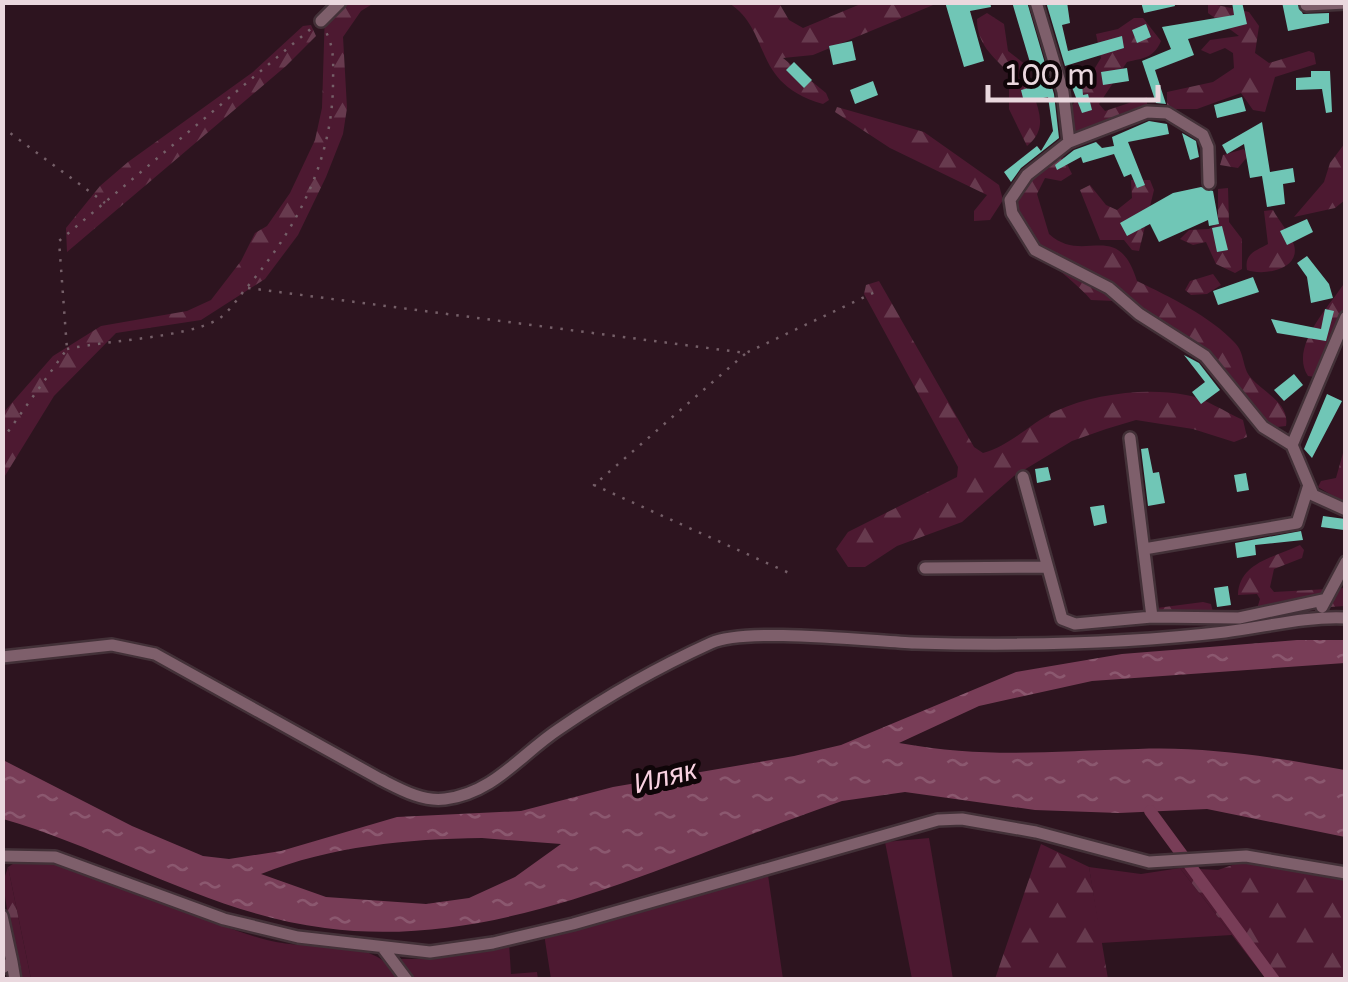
<svg xmlns="http://www.w3.org/2000/svg" width="1348" height="982" font-family="'Varela Round',sans-serif">
<style>
.green{fill:#4d1931}
.forest{fill:url(#forest-firs)}
.water{fill:url(#water-ripples);fill-rule:evenodd}
.lines{fill:none;stroke-linecap:round;stroke-linejoin:round}
.canal{stroke:#783d57;stroke-width:12}
.building{fill:#70c6b6}
.minor-casing{stroke:#433138;stroke-width:16}
.path{stroke:#755f68;stroke-width:2.5;stroke-dasharray:2.5 8;stroke-linecap:butt}
.minor{stroke:#7e5f6b;stroke-width:11}
.labels{text-anchor:middle;stroke-width:10;stroke-linejoin:round;paint-order:stroke}
.water-label{font-size:28px;font-style:italic;fill:#f9d2e1;stroke:#0f0508}
</style>
<defs>
<pattern id="forest-firs" width="22" height="20" patternUnits="userSpaceOnUse" patternTransform="scale(2.5)"><rect width="22" height="20" fill="#4d1931"/><path d="M5 1l3.5 6h-7zM16 11l3.5 6h-7z" fill="#673a4e"/></pattern>
<pattern id="water-ripples" width="26" height="14" patternUnits="userSpaceOnUse" patternTransform="scale(2.5)"><rect width="26" height="14" fill="#783d57"/><path d="M2 4q2-2 4 0t4 0M15 11q2-2 4 0t4 0" fill="none" stroke="#8b586f"/></pattern>
</defs>
<rect width="100%" height="100%" fill="#2d141f"/>
<path class="green" d="M 929,838 L 953,979 L 912,979 L 885,842 Z
M 19,860 C 101,863 187,919 267,940 C 316,953 369,932 401,979 L 31,979 L 8,867 Z
M 1089,867 L 1141,874 L 1180,868 L 1232,935 L 1101,943 Z
M 768,875 L 783,979 L 551,979 L 544,934 Z
M 509,943 L 511,974 L 537,972 L 538,979 L 415,979 L 398,959 L 432,959 Z"/>
<path class="forest" d="M 332,3 L 374,3 L 361,11 L 343,37 L 347,108 L 343,134 L 326,177 L 298,235 L 265,279 L 201,320 L 116,333 L 54,396 L 3,479 L 3,413 L 53,356 L 101,326 L 187,311 L 211,300 L 241,261 L 255,233 L 267,226 L 290,193 L 315,140 L 322,108 L 325,12 Z
M 729,3 L 779,3 L 789,20 L 803,28 L 863,3 L 938,3 L 813,55 L 783,58 L 826,93 L 829,100 L 823,104 C 750,83 773,32 729,3 Z
M 1208,3 L 1249,12 L 1259,26 L 1255,53 L 1269,63 L 1309,51 L 1314,53 L 1316,64 L 1275,77 L 1265,112 L 1253,110 L 1241,93 L 1197,109 L 1167,109 L 1167,92 L 1213,82 L 1234,68 L 1233,53 L 1225,48 L 1210,54 L 1201,50 L 1210,40 L 1239,36 L 1208,13 Z
M 987,13 L 1004,24 L 1008,51 L 1026,65 C 1028,96 1056,123 1027,146 L 1009,109 L 1009,73 C 993,56 977,45 977,19 Z
M 1134,18 L 1143,18 L 1161,41 C 1153,59 1143,58 1127,62 L 1099,104 L 1105,111 L 1147,97 L 1147,106 L 1073,135 L 1067,114 L 1101,58 L 1096,34 L 1118,29 Z
M 311,25 L 316,36 L 286,66 L 67,252 L 66,228 L 100,186 L 128,162 L 253,72 L 303,26 Z
M 837,107 L 924,132 L 999,185 L 1003,200 L 990,220 L 974,221 L 974,211 L 987,195 L 890,148 L 835,112 Z
M 1345,143 L 1345,200 L 1335,208 L 1294,217 L 1324,182 L 1330,163 Z
M 1059,148 L 1072,174 L 1061,181 L 1045,178 L 1037,194 L 1049,234 C 1084,266 1117,217 1137,281 C 1170,297 1210,316 1235,343 C 1245,353 1242,368 1251,378 C 1264,393 1290,403 1286,426 L 1268,428 L 1188,341 L 1142,325 L 1115,301 L 1091,300 C 1064,267 978,222 1023,174 C 1034,161 1041,148 1059,148 Z
M 1244,149 L 1248,156 L 1238,168 L 1220,165 L 1223,155 Z
M 1131,180 L 1150,180 L 1154,190 L 1139,251 L 1132,250 L 1124,240 L 1100,240 L 1080,190 L 1090,185 L 1106,205 L 1117,210 L 1132,198 Z
M 1228,188 L 1229,222 L 1242,239 L 1242,269 L 1235,273 L 1216,264 L 1206,242 L 1193,245 L 1180,239 L 1189,230 L 1209,229 L 1218,222 L 1218,189 Z
M 1273,210 C 1279,221 1290,233 1294,245 C 1301,270 1263,276 1247,270 C 1244,253 1256,251 1268,244 L 1264,211 Z
M 1213,274 L 1221,285 L 1207,294 L 1191,295 L 1185,290 L 1190,281 Z
M 879,281 L 974,447 L 983,453 C 1012,445 1030,423 1056,411 C 1093,394 1146,387 1186,395 C 1205,398 1225,412 1243,420 L 1247,437 L 1234,442 L 1193,429 L 1136,420 L 1106,429 L 1072,441 L 1014,476 L 962,522 L 897,546 L 865,567 L 848,567 L 836,549 L 848,532 L 957,477 L 958,467 L 864,294 L 866,285 Z
M 1345,282 L 1345,323 L 1322,378 L 1308,376 C 1289,347 1329,307 1345,282 Z
M 1345,446 L 1345,503 L 1318,487 L 1321,481 L 1336,478 Z
M 1300,545 L 1304,550 L 1302,558 L 1274,569 L 1270,587 L 1274,592 L 1345,588 L 1345,606 L 1256,612 L 1260,599 L 1257,594 L 1238,595 C 1239,562 1276,557 1300,545 Z
M 1203,602 L 1211,604 L 1214,616 L 1158,612 L 1157,608 Z
M 1041,844 L 1089,867 L 1108,979 L 995,979 Z
M 1238,863 L 1294,865 L 1345,879 L 1345,979 L 1266,979 L 1180,868 L 1218,870 Z
M 8,867 L 31,979 L 17,979 L 3,882 Z"/>
<path class="water" d="M 1297,640 L 1345,640 L 1345,663 L 1092,681 L 979,706 L 899,743 C 989,759 1049,751 1138,749 C 1208,746 1277,758 1345,770 L 1345,837 L 1207,809 L 1119,813 L 1035,810 L 905,792 L 842,801 C 677,857 504,952 325,928 C 212,914 111,850 3,819 L 3,760 L 132,826 L 203,856 L 229,859 L 281,851 L 397,817 L 521,811 L 613,787 L 794,756 L 841,745 L 1016,672 L 1122,654 ZM 482,838 L 561,844 L 515,877 L 469,898 L 426,904 L 326,897 L 261,874 C 332,846 406,839 482,838 Z"/>
<g class="lines">
<path class="canal" d="M 1150,811 L 1274,980"/>
</g>
<path class="building" d="M 945,2 L 990,2 L 991,7 L 970,11 L 984,61 L 964,67 Z
M 1012,2 L 1027,2 L 1054,94 L 1059,138 L 1021,168 L 1011,182 L 1004,172 L 1037,146 L 1041,151 L 1053,131 L 1048,97 L 1024,102 L 1021,90 L 1037,86 Z
M 1046,2 L 1067,2 L 1070,23 L 1062,25 L 1068,51 L 1122,36 L 1124,48 L 1065,66 Z
M 1141,2 L 1174,2 L 1175,6 L 1144,13 Z
M 1232,2 L 1242,2 L 1247,24 L 1188,39 L 1194,55 L 1155,70 L 1166,104 L 1156,103 L 1142,61 L 1171,49 L 1162,27 L 1234,15 Z
M 1282,2 L 1297,2 L 1303,14 L 1329,13 L 1329,23 L 1288,31 Z
M 1146,24 L 1151,37 L 1137,43 L 1132,30 Z
M 852,41 L 856,60 L 833,65 L 829,46 Z
M 794,62 L 812,80 L 804,88 L 786,70 Z
M 1127,68 L 1129,81 L 1103,85 L 1101,72 Z
M 1311,71 L 1330,71 L 1332,112 L 1326,113 L 1322,89 L 1296,90 L 1296,78 L 1311,77 Z
M 1081,75 L 1083,95 L 1088,94 L 1092,110 L 1082,113 L 1068,77 Z
M 873,81 L 878,95 L 855,104 L 850,90 Z
M 1242,97 L 1246,111 L 1217,118 L 1214,105 Z
M 1149,121 L 1167,124 L 1169,134 L 1128,142 L 1145,185 L 1137,188 L 1131,174 L 1124,177 L 1114,154 L 1083,163 L 1081,157 L 1057,170 L 1055,165 L 1074,150 L 1096,142 L 1102,148 L 1114,146 L 1112,137 Z
M 1262,122 L 1270,172 L 1293,168 L 1295,182 L 1283,184 L 1285,204 L 1267,207 L 1262,176 L 1250,178 L 1244,144 L 1227,154 L 1222,145 Z
M 1182,133 L 1196,141 L 1199,157 L 1190,160 Z
M 1201,187 L 1213,191 L 1219,224 L 1209,226 L 1208,220 L 1159,242 L 1150,224 L 1127,236 L 1120,223 L 1173,193 Z
M 1307,219 L 1313,232 L 1287,245 L 1280,231 Z
M 1222,226 L 1228,250 L 1217,252 L 1212,228 Z
M 1307,256 L 1329,284 L 1333,298 L 1311,303 L 1307,277 L 1297,263 Z
M 1253,277 L 1259,292 L 1218,305 L 1213,291 Z
M 1325,309 L 1334,311 L 1326,341 L 1277,333 L 1271,319 L 1321,329 Z
M 1184,355 L 1199,363 L 1220,390 L 1201,404 L 1192,392 L 1205,382 Z
M 1294,374 L 1303,385 L 1284,401 L 1274,390 Z
M 1327,394 L 1342,401 L 1312,458 L 1304,449 Z
M 1148,448 L 1153,473 L 1159,472 L 1165,503 L 1148,506 L 1141,449 Z
M 1048,467 L 1051,480 L 1037,483 L 1035,469 Z
M 1246,473 L 1249,490 L 1237,492 L 1234,475 Z
M 1104,505 L 1107,523 L 1094,526 L 1090,507 Z
M 1323,516 L 1345,519 L 1344,530 L 1321,527 Z
M 1301,531 L 1303,540 L 1255,545 L 1256,555 L 1237,558 L 1235,543 Z
M 1228,586 L 1231,605 L 1217,607 L 1214,588 Z"/>
<g class="lines">
<defs>
<path id="minor" d="M 1036,2 L 1063,92 L 1069,142 L 1147,112 L 1167,113 L 1203,135 L 1208,147 L 1209,183
M 1306,5 L 1346,3
M 321,21 L 340,2
M 1069,142 L 1027,175 L 1010,200 L 1012,213 L 1035,250 L 1109,288 L 1139,314 L 1205,356 L 1263,427 L 1292,445 L 1313,495 L 1346,510
M 1292,445 L 1346,317
M 1023,477 L 1062,619 L 1075,624 L 1152,617 L 1130,438
M 1144,549 L 1297,523 L 1308,488
M 925,568 L 1046,567
M 1322,607 L 1346,562
M 1152,617 L 1239,618 L 1323,600
M 2,657 L 112,645 L 155,654 L 380,779 C 400,789 422,802 445,799 C 494,793 521,754 559,729 C 607,696 658,667 711,643 C 746,627 869,641 915,643 C 1019,646 1122,644 1225,632 C 1266,627 1305,616 1346,618
M 2,856 L 55,857 L 224,919 L 298,937 L 430,952 L 493,943 L 573,924 L 938,820 L 962,819 L 1036,832 L 1149,862 L 1246,856 L 1346,873
M 2,916 L 12,962 L 2,968
M 383,948 L 407,980
M 12,962 L 15,980"/>
</defs>
<use href="#minor" class="minor-casing"/>
<path class="path" d="M 2,127 L 105,203
M 248,288 L 746,353 L 875,292
M 67,349 C 109,340 184,338 217,320 C 229,313 239,296 248,286 C 297,228 332,161 333,85 C 333,66 335,49 326,32
M 745,354 L 594,485 L 789,573
M 2,440 L 67,349 L 59,241 L 313,27"/>
<use href="#minor" class="minor"/>
</g>
<g class="labels">
<g class="water-label">
<text transform="translate(665 776) rotate(-14)" y="10">Иляк</text>
</g>
</g>
<rect width="1348" height="982" fill="none" stroke="#ead8de" stroke-width="10"/>
<path d="M988 85v15h170v-15" fill="none" stroke="#ead8de" stroke-width="5"/>
<text x="1003" y="85" font-size="30" fill="#ead8de" stroke="#0f0508" stroke-width="8" paint-order="stroke">100 m</text>
</svg>
